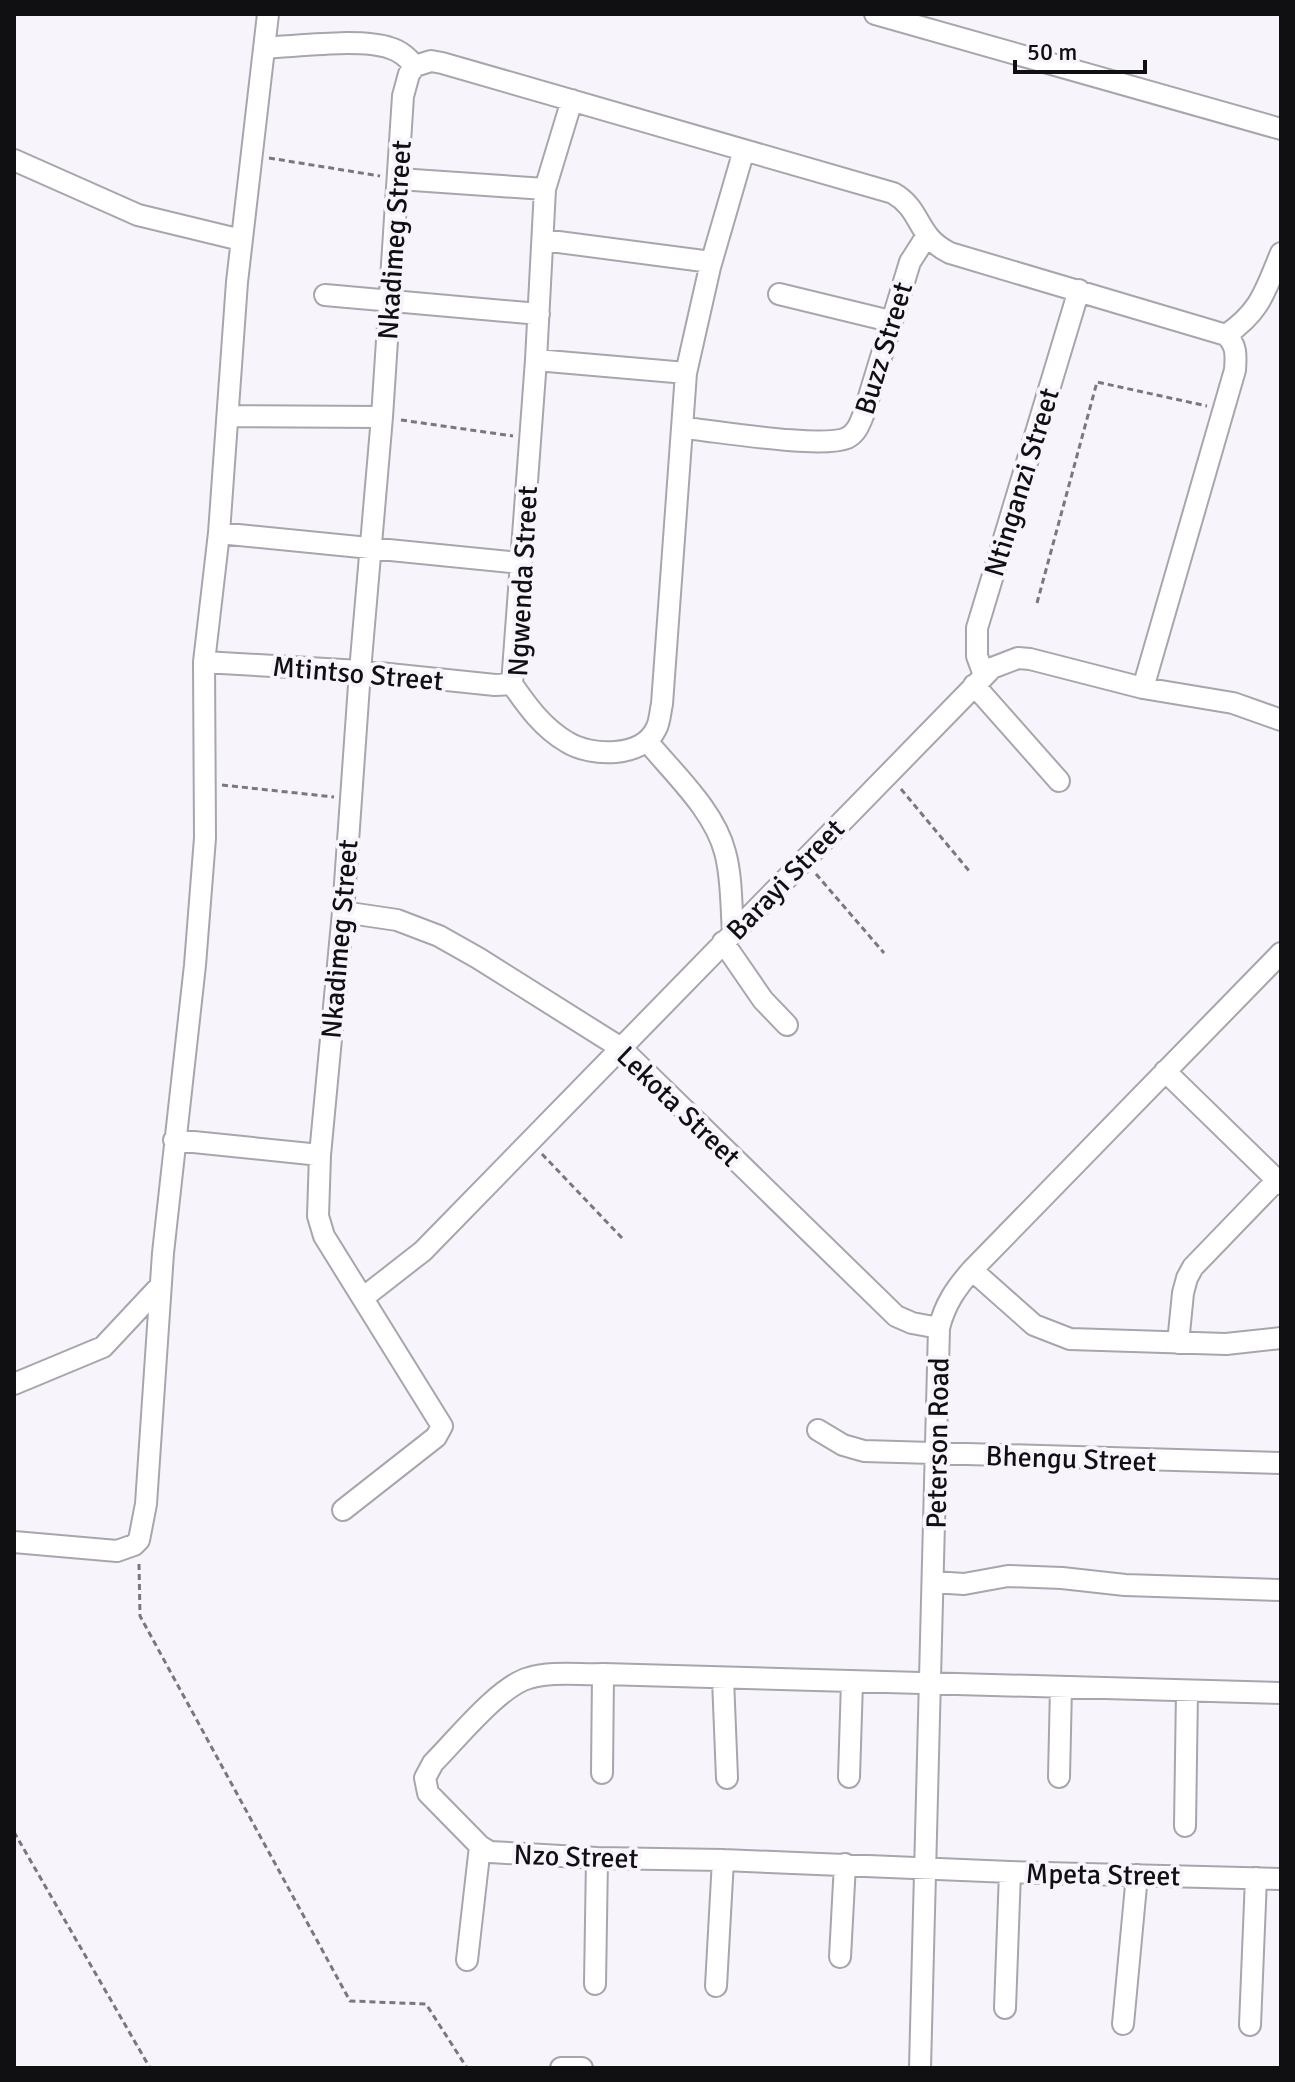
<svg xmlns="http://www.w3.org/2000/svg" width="1295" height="2082" font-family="Signika,sans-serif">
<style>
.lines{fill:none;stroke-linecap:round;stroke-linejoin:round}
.minor-casing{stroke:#a8a5ad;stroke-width:24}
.path{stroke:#7a787d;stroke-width:3;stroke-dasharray:6 4;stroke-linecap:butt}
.minor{stroke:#fff;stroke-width:20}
.labels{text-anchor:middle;stroke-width:8;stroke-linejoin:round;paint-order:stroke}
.street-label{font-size:28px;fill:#100f12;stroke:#f7f4fc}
</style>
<rect width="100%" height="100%" fill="#f7f4fc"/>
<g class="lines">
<defs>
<path id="minor" d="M 875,14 L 1281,129
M 264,48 C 295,46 362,38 390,48 C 401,51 408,58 415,66 L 431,61 L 442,63 L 893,193 C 923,210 915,236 950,253 L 1226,335 C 1237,345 1236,356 1235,370 L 1143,688
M 572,100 L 545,189 L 536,360 L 512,684 C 527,706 543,728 567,742 C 591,757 642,758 656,729 C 660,722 660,712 662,704 L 686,373 L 710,267 L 744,150
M 14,160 L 138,215 L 241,240
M 399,179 L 545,189
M 543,240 L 711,262
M 779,294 L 890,321
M 325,295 L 539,314
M 1226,335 C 1261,311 1265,291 1281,253
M 536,360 L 686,373
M 229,416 L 382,417
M 684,428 C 717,431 821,449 847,438 C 857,433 860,423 864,413 L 910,262 L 926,237
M 219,533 L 520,563
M 204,662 L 360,671 L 495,685 L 512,684
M 984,675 L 977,656 L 977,628 L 1079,290
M 974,685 L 1059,781
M 647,741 C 674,774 714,810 725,852 C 732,877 731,906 733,932
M 343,912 L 397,920 L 439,936 L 478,958 L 621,1048 L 896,1316 L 912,1323 L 939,1328
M 723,942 L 763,1000 L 787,1025
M 1165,1071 L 1281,1184
M 174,1140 L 320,1155
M 972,1270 L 1034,1325 L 1070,1339 L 1226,1344 L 1281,1338
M 364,1297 L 423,1251 L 992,668 L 1018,658 L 1030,659 L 1143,688 L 1233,703 L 1281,720
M 1178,1343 L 1183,1293 L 1187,1278 L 1193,1267 L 1277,1180
M 14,1384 L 103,1347 L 161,1285
M 818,1430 L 843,1445 L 864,1451 L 1281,1463
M 343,1510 L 436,1437 L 442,1426 L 324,1236 L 318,1216 L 320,1155 L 343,912 L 360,671 L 382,417 L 403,96 L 409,74 L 415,66
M 14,1542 L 117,1551 L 134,1545 L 139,1540 L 146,1504 L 163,1253 L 195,965 L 205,838 L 204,662 L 219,533 L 237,282 L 268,14
M 933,1582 L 964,1584 L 1008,1576 L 1062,1578 L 1125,1585 L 1281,1590
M 723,1679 L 727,1778
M 1281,1693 L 603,1674 C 580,1675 552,1671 529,1678 C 499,1686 456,1740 433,1763 L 425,1778 L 428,1793 L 480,1846 L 490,1852 L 597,1858 L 723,1860 L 1010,1872 L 1281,1879
M 602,1773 L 603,1674
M 849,1777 L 852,1682
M 1059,1777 L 1061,1687
M 1185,1826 L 1187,1691
M 840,1957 L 845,1864
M 467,1960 L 480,1846
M 595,1984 L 597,1858
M 716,1986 L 723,1860
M 1005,2008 L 1010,1872
M 1123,2024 L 1137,1875
M 1250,2025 L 1256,1878
M 561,2068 L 582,2068
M 920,2068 L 939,1328 C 945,1304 956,1288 972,1270 L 1281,953"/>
</defs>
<use href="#minor" class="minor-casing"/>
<path class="path" d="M 269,158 L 380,176
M 401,420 L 513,436
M 1037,603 L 1097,382 L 1207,406
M 222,785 L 334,797
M 901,789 L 970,872
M 816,874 L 884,953
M 542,1154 L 622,1238
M 139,1564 L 140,1616 L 350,2001 L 426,2004 L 467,2068
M 14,1832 L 150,2068"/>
<use href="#minor" class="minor"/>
</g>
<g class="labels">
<g class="street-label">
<text transform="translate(394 240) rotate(-86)" y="10">Nkadimeg Street</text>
<text transform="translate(883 348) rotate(-73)" y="10">Buzz Street</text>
<text transform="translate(1021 482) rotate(-73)" y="10">Ntinganzi Street</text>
<text transform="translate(522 581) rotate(-87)" y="10">Ngwenda Street</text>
<text transform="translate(358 673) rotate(5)" y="10">Mtintso Street</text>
<text transform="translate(785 879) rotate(-46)" y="10">Barayi Street</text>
<text transform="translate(339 939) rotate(-85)" y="10">Nkadimeg Street</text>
<text transform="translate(679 1106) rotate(44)" y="10">Lekota Street</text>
<text transform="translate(937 1443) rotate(-89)" y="10">Peterson Road</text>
<text transform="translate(1071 1458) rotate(2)" y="10">Bhengu Street</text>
<text transform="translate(576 1856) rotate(2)" y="10">Nzo Street</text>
<text transform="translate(1103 1874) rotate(1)" y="10">Mpeta Street</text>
</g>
</g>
<rect width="1295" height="2082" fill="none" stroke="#100f12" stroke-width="32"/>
<path d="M1015 60v12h130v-12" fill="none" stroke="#100f12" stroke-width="4"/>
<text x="1027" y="60" font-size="24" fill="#100f12" stroke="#f7f4fc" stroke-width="6" paint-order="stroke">50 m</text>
</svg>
